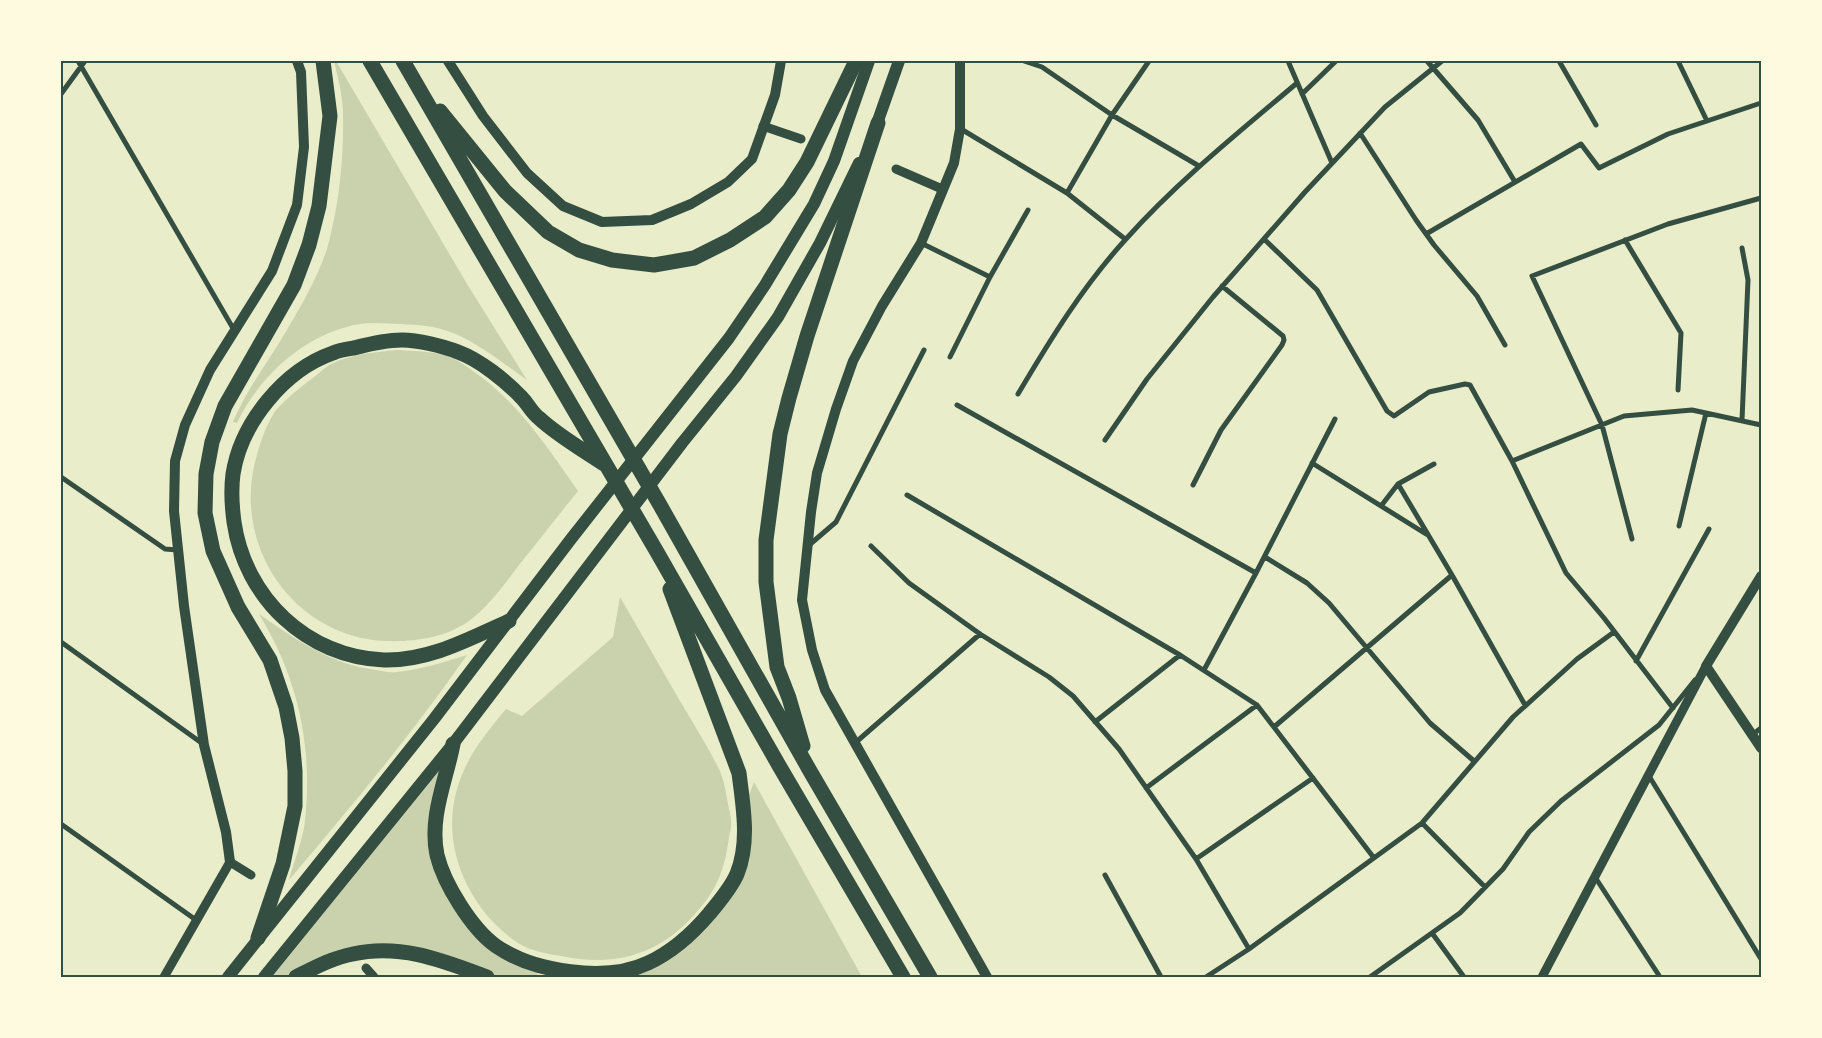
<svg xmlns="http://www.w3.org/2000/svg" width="1822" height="1038" font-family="Arial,sans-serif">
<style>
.green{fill:#cad2ad}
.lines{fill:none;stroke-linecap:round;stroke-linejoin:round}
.minor{stroke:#344e41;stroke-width:5}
.tertiary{stroke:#344e41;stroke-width:9}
.secondary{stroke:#344e41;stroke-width:10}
.primary{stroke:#344e41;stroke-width:12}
.motorway{stroke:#344e41;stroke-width:15}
.neatline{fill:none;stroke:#344e41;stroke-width:2}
</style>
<rect width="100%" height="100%" fill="#e9edc9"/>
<path class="green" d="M 334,61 L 336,61 L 467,284 L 527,380 C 504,364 480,344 453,333 C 436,326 420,325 401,324 C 388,324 373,322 360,324 C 306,333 260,375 237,423 L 233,422 C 247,388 270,360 288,328 C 303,303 318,276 327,249 C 339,206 344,158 343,114 C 343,97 338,78 334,61 Z
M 397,350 C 414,351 431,351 447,356 C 456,359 465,365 473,371 C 518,402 547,447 578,491 C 558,516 539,540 519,565 C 504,585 489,606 469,621 C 445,638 414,642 386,641 C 293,637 230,544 257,455 C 261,440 267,423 276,410 C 286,399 298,389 310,380 C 317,375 324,368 331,364 C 351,354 376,352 397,350 Z
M 620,597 C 640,632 660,666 680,701 C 693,723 707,745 719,769 C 724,779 726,793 728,804 C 729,810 731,815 731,821 C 732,826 730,832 729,837 C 725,869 717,890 695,914 C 658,956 614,967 561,956 C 547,954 531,951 518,943 C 470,911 441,849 456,793 C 464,760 485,734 506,709 L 522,716 L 613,637 Z
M 259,614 C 295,639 332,665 376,670 C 383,671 389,673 396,672 C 420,670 444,662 467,655 C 412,734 351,807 289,880 C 294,861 303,840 305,821 C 313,746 298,678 259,614 Z
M 453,744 L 437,855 L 474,924 L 527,961 L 539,976 L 487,977 L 384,951 L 296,977 L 265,977 Z
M 754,782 L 862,977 L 611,977 L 670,951 L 737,874 L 743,811 Z"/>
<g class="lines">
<path class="minor" d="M 78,61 L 234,330
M 1024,61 L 1042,67 L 1112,115 L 1199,166
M 1288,61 L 1332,163
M 1427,61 L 1478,120 L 1515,182
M 1559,61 L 1596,125
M 1678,61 L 1707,121
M 61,94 L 85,61
M 1302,94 L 1336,61
M 961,129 L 1067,193 L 1125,239
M 1360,133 L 1416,220 L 1434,245 L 1477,296 L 1505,345
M 1067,193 L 1112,115 L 1149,61
M 1426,234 L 1581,144 L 1599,168 L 1668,134 L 1761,103
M 1264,239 L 1317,290 L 1387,411 L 1394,416 L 1429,392 L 1465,384 L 1470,385 L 1512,461 L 1566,573 L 1604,618 L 1673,708
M 1625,240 L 1681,333 L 1678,390
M 921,243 L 990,277
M 950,357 L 990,277 L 1028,210
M 1018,394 C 1050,340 1083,286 1126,239 C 1178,181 1238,133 1297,83
M 957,405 L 1256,573
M 1742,420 L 1748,280 L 1742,248
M 1105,440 L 1147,379 L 1213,297 L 1305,192 L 1385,107 L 1442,61
M 1512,461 L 1624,416 L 1692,410 L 1761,425
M 1312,463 L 1426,534
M 61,477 L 165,549 L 178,550
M 1398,484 L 1452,575 L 1525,705
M 1193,485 L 1221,430 L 1282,345 L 1284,340 L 1283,336 L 1222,286
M 907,495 L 1180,655 L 1257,705 L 1374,858
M 1381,506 L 1398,484 L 1434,464
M 1679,526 L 1706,413
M 1632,539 L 1602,425 L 1532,276 L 1668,224 L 1761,198
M 808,546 L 836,522 L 924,350
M 871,546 L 909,583 L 980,634 L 1049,677 L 1073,696 L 1119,749 L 1196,859 L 1249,949
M 1265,557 L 1307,583 L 1329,603 L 1430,723 L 1474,761
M 61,642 L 203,744
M 1636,661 L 1709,529
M 1204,670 L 1256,573 L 1335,419
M 1095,722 L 1180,655
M 1274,727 L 1452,575
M 1752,735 L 1761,728
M 855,743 L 980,634
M 1649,776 L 1761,959
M 1146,788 L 1257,705
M 1422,823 L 1485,887
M 61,824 L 196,920
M 1196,859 L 1313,778
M 1105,875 L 1161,977
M 1595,877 L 1660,977
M 1432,933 L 1464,977
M 1206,977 L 1249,949 L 1422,823 L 1513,717 L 1577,659 L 1614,632
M 1370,977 L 1460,913 L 1503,869 L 1529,832 L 1561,801 L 1659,725 L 1695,680"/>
<path class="tertiary" d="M 763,126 L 801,139
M 896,169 L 942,189
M 366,968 L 374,977
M 164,977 L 230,862 L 251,875
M 1542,977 L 1706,666"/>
<path class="secondary" d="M 448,61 L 483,116 L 527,173 L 563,206 L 602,222 L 652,220 L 691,204 L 728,182 L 752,159 L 775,95 L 781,61
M 960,61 L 960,129 L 954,163 L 921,243 L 882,306 L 853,361 L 836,409 L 817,473 L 811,512 L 802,600 L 812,650 L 825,690 L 987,977
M 1761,576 L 1706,666 L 1761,748
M 230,862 L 226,832 L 204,745 L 184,606 L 174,511 L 175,461 L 185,425 L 210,370 L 272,271 L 297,205 L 304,147 L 301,72 L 297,61"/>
<path class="primary" d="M 874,132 L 899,61
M 228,977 L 434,719 L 571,539 L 729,338 L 765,285 L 814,204 L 834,161 L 869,61
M 264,977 L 453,744 L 682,443 L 736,376 L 778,317 L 820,243 L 859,163"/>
<path class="motorway" d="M 370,61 L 657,552 L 781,769 L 903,977
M 403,61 L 660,505 L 810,771 L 930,977
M 440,111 L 505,191 L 548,232 L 579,250 L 612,260 L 654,265 L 694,258 L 730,240 L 765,217 L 789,190 L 807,162 L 856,61
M 509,621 C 469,639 429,661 384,660 C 307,657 245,598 234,522 C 232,507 231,489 233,474 C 241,423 284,370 333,353 C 339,350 347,349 354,348 C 369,344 387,340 402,340 C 418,340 443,346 458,352 C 480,360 506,381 522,398 C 528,404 532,413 539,418 C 557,435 583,450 604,464
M 453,744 C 446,781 429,817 437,855 C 444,884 472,929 496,946 C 534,972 606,983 648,963 C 672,952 692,934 709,914 C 719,902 731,888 737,874 C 750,842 743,806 739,773 L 670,589
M 803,746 L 789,698 L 777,667 L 766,582 L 766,540 L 780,434 L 789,398 L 807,336 L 878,123
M 258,938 L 283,864 L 295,806 L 295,771 L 292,738 L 286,707 L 270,660 L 238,607 L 213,551 L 205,513 L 206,474 L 212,442 L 225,406 L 294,285 L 309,245 L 319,206 L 330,116 L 323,61
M 296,977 C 314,968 332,958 353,954 C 400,943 444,961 487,977"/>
</g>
<rect width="1822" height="1038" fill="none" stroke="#fefae0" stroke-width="125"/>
<rect x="62" y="62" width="1698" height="914" class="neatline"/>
</svg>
